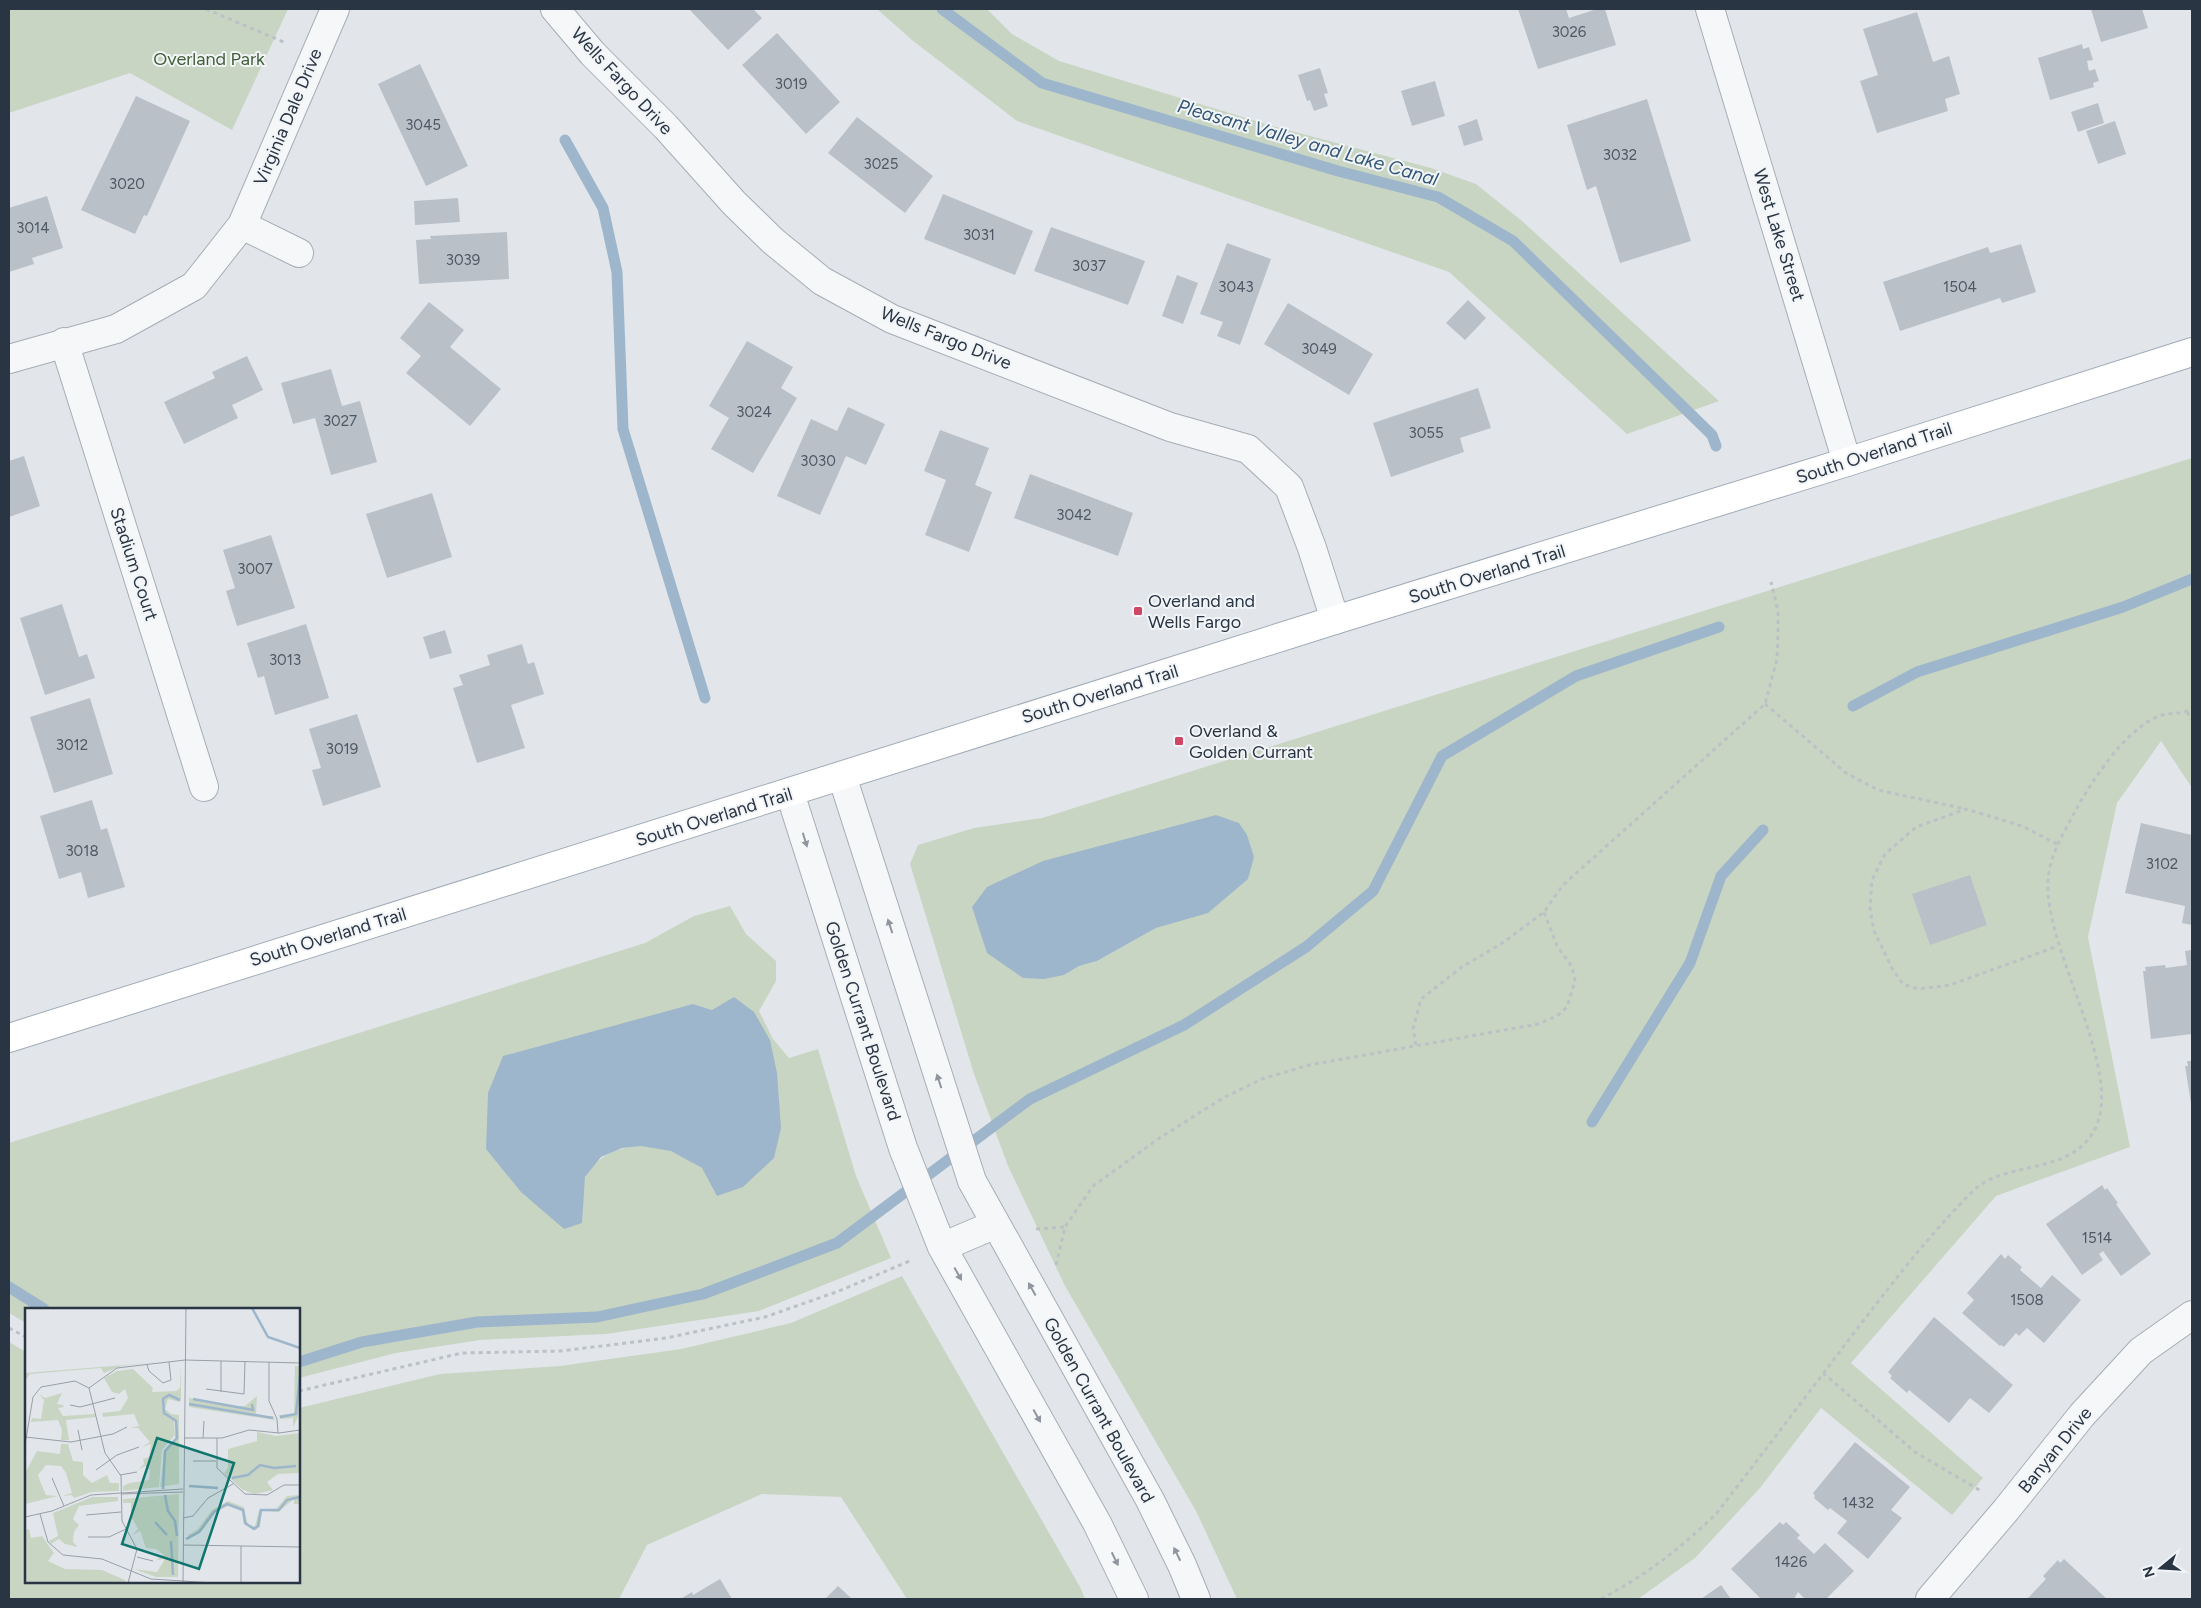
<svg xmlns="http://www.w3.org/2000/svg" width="2201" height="1608" font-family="Figtree,sans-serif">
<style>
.green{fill:#c9d5c3;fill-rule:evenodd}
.water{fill:#9db6cb}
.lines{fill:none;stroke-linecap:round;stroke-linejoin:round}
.stream{stroke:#9db6cb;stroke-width:11}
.building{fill:#b9c0c8}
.minor-casing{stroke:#a7adb5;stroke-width:30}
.primary-casing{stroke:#a1abb7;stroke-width:30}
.path{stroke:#bcc1c6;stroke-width:3;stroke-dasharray:4 4;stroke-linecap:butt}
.minor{stroke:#f5f7f9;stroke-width:28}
.primary{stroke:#fff;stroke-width:28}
.oneway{fill:#90969e}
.poi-dot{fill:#d04765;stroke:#f2f5f8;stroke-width:2}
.labels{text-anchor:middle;stroke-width:4;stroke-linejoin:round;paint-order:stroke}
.number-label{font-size:15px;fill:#4e5864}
.park-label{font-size:18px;fill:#415f37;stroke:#f2f5f8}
.street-label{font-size:18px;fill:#2a3543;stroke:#f2f5f8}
.poi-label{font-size:18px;fill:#2a3543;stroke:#f2f5f8;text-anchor:start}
.water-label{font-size:19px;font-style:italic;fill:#335677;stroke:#f2f5f8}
.inset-river{fill:none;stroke:#9db6cb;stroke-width:2.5}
.inset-road{fill:none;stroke:#989fa8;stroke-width:1}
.view{fill:#0f766e;fill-opacity:0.15;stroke:#0f766e;stroke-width:2.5}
.inset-edge{fill:none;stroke:#2a3543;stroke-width:2.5}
</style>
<rect width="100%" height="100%" fill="#e2e6eb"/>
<path class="green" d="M 9,9 L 288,9 L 232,130 L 130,73 L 9,113 Z
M 877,9 L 987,9 L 1012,34 L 1059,61 L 1269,125 L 1431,168 L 1476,184 L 1522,221 L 1719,401 L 1627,434 L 1449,272 L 1017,121 L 912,40 Z
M 2192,458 L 2192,788 L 2161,741 L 2117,803 L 2088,937 L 2130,1147 L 1996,1196 L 1851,1363 L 1983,1478 L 1952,1515 L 1821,1408 L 1760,1488 L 1695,1558 L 1638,1599 L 1237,1599 L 1196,1511 L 1065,1286 L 1008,1166 L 974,1074 L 910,864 L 918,845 L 974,828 L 1042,818 ZM 1180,920 L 1156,928 L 1097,961 L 1079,966 L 1064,975 L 1023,978 L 1009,968 Z
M 730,906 L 746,934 L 776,961 L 776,981 L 759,1011 L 773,1039 L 789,1058 L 818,1049 L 856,1176 L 891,1258 L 759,1311 L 606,1334 L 480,1340 L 396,1353 L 299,1378 L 299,1309 L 26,1309 L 26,1323 L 9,1313 L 9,1143 L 645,943 L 694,916 ZM 693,1004 L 712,1010 L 702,1168 C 692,1162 682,1155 671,1151 C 642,1140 601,1147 586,1176 C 581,1185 583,1212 582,1223 L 486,1149 Z
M 902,1276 L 1080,1587 L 1085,1599 L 907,1599 L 841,1497 L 762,1494 L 647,1545 L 619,1599 L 9,1599 L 9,1342 L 26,1352 L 26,1582 L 299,1582 L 299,1408 L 440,1374 L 560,1366 L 681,1349 L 791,1323 Z"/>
<path class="water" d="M 1216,815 L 1239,823 L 1247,835 L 1254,857 L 1248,879 L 1208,913 L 1156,928 L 1097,961 L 1079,966 L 1064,975 L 1044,979 L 1023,978 L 987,953 L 972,907 L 987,887 L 1043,861 Z
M 734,997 L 754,1012 L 770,1040 L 777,1073 L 781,1128 L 774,1158 L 743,1187 L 717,1196 L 702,1168 L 671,1151 L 641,1146 L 622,1148 L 601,1157 L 585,1177 L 582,1223 L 564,1229 L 521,1192 L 486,1149 L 488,1093 L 503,1056 L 693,1004 L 712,1010 Z"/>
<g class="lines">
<path class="stream" d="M 942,9 L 1042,83 L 1338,171 L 1438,197 L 1513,241 L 1712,435 L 1716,446
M 565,140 L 603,208 L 617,272 L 623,429 L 705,698
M 1853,706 L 1917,672 L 2123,607 L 2192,579
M 1592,1122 L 1690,963 L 1721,876 L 1763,830
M 9,1287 L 44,1309
M 299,1362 L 362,1342 L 477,1322 L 597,1317 L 703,1294 L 837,1243 L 1030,1099 L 1184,1025 L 1306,947 L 1373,891 L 1442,756 L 1576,676 L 1719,627"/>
</g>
<path class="building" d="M 689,9 L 753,9 L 762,18 L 728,50 Z
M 1518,9 L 1566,9 L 1569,18 L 1597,9 L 1605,9 L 1616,45 L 1538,69 Z
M 2091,9 L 2142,9 L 2148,28 L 2101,42 Z
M 1917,12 L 1933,62 L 1949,56 L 1960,94 L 1945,99 L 1948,111 L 1877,133 L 1860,81 L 1878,75 L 1863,29 Z
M 777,33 L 840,102 L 806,134 L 742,65 Z
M 2082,44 L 2083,49 L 2089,47 L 2093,60 L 2087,61 L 2089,71 L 2095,69 L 2099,81 L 2093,83 L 2094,87 L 2050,100 L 2038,58 Z
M 420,64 L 468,166 L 426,186 L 378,84 Z
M 1320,68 L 1328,93 L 1324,94 L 1328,106 L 1314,111 L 1310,100 L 1307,101 L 1298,75 Z
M 1435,81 L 1445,116 L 1412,126 L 1401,91 Z
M 136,96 L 190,121 L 147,216 L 144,215 L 135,234 L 81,210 Z
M 1647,99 L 1691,241 L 1620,263 L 1596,186 L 1587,190 L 1567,125 Z
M 2098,103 L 2104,123 L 2078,132 L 2071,112 Z
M 857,117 L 933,176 L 905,213 L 828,153 Z
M 1477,119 L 1483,140 L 1464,146 L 1458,126 Z
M 2115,121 L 2126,154 L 2098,164 L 2086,131 Z
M 943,194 L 1033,231 L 1015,275 L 924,239 Z
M 47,196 L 63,248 L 32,258 L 34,264 L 9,272 L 9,208 Z
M 458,198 L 460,222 L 415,225 L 414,201 Z
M 1051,227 L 1145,261 L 1128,305 L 1034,271 Z
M 507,232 L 509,279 L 419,284 L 416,240 L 431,239 L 430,236 Z
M 1227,243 L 1271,259 L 1240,345 L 1217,336 L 1223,322 L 1200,314 Z
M 2021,244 L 2036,292 L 2002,303 L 2000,298 L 1900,331 L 1883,282 L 1988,247 L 1990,253 Z
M 1177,275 L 1198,283 L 1183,324 L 1162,316 Z
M 1468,300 L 1486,318 L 1465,340 L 1446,323 Z
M 429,302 L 464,330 L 450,347 L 501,389 L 470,426 L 406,373 L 421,356 L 400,338 Z
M 1288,303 L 1373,354 L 1349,395 L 1264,344 Z
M 747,341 L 793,367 L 781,388 L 797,398 L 753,473 L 711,449 L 729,418 L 709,406 Z
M 247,356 L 263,390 L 232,405 L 238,418 L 184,444 L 164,402 L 215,378 L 212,372 Z
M 331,369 L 342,406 L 360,401 L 377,462 L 331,475 L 315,418 L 293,424 L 281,383 Z
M 1478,388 L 1491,428 L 1460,438 L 1464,452 L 1391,477 L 1373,423 Z
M 848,407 L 885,424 L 866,465 L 846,456 L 820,515 L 777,496 L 811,419 L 837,431 Z
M 940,430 L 989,448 L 975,485 L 992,492 L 969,552 L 925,535 L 946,480 L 924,471 Z
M 24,456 L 40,506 L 9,517 L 9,461 Z
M 1030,474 L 1133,513 L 1118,556 L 1014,518 Z
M 432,493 L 452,557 L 387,578 L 366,514 Z
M 271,535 L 295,608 L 237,626 L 226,591 L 235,588 L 223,550 Z
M 62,604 L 79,657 L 87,654 L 95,678 L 45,695 L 20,618 Z
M 306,624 L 329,698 L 275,715 L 264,676 L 258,678 L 247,643 Z
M 445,630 L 452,653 L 430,659 L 423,637 Z
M 522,644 L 528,664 L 534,662 L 544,694 L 511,705 L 525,748 L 477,763 L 453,688 L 463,685 L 459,675 L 490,665 L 487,655 Z
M 90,698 L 113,774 L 54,793 L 30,717 Z
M 357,714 L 381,787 L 323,806 L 312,770 L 321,768 L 309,729 Z
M 92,800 L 101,830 L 107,828 L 125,887 L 88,898 L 81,872 L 59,879 L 40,816 Z
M 2141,823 L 2192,835 L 2192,925 L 2182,923 L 2185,906 L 2125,893 Z
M 1970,875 L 1987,925 L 1930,945 L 1912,894 Z
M 2192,950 L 2192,1034 L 2151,1039 L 2143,971 L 2146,971 L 2145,967 L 2165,965 L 2166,968 L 2187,965 L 2185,951 Z
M 2187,1061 L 2192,1061 L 2192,1109 L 2185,1066 L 2188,1066 Z
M 2102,1185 L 2105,1190 L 2107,1188 L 2118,1203 L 2116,1204 L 2151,1254 L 2121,1276 L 2103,1251 L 2099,1254 L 2103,1260 L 2082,1275 L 2046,1224 Z
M 2001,1254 L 2005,1259 L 2008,1255 L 2022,1267 L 2020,1270 L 2041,1288 L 2052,1275 L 2081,1300 L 2044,1343 L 2027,1328 L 2019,1336 L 2016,1333 L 2004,1347 L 2001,1345 L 2000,1346 L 1962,1313 L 1974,1300 L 1967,1293 Z
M 1934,1317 L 2013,1385 L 1989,1413 L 1970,1398 L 1949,1423 L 1909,1390 L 1907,1393 L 1890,1378 L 1892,1376 L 1888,1372 Z
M 1855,1442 L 1910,1487 L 1891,1510 L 1902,1518 L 1868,1559 L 1837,1533 L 1847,1521 L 1830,1508 L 1828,1510 L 1814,1498 L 1815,1496 L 1813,1493 Z
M 1780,1522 L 1783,1525 L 1786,1522 L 1800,1535 L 1797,1538 L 1814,1554 L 1825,1543 L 1854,1571 L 1826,1599 L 1805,1599 L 1798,1592 L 1794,1599 L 1761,1599 L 1731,1569 Z
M 2064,1559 L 2107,1599 L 2027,1599 L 2046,1579 L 2043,1576 L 2058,1560 L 2060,1563 Z
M 720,1579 L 732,1599 L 682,1598 L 692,1592 L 693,1595 Z
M 1721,1585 L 1731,1599 L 1701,1599 Z
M 838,1586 L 852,1599 L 825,1599 Z"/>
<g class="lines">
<defs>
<path id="minor" d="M 555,9 L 593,54 L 666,127 L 734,203 L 773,241 L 822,281 L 892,319 L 1170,427 L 1248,449 L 1289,487 L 1312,548 L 1335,620
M 1710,9 L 1847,462
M 242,225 L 299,253
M 64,342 L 204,787
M 9,359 L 116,329 L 194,286 L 242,225 L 335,9
M 842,776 L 972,1181 L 1150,1500 L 1182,1565 L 1196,1599
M 790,793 L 903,1148 L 942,1247 L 1097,1523 L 1134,1599
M 942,1247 L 996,1224
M 1930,1599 L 2006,1510 L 2082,1415 L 2141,1351 L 2192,1315"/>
<path id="primary" d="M 9,1038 L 1335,620 L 1847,462 L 2192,352"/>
</defs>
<use href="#minor" class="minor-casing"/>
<use href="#primary" class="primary-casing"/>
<path class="path" d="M 206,9 L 286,43
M 1765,704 L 1846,773 L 1878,790 L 1966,809
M 2187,712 L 2192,720
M 2057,844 L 2022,826 L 1966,809 L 1916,827 L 1885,854 L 1872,880 L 1870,908 L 1874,931 L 1893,970 L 1903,984 L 1918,989 L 1950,985 L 2058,946
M 1416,1045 L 1413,1029 L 1421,999 L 1462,967 L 1504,942 L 1544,912 L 1563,885 L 1765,704 L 1777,659 L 1778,632 L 1778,611 L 1771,582
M 1036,1229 L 1065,1227
M 1056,1265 L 1065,1227 L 1093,1186 L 1161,1137 L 1223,1098 L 1262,1079 L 1309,1065 L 1538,1024 L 1557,1016 L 1567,1007 L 1575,981 L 1572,967 L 1557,946 L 1544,912
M 9,1328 L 26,1337
M 1823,1373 L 1915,1452 L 1981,1491
M 299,1391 L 462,1353 L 561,1351 L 666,1338 L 765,1317 L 839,1291 L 912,1260
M 1601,1599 C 1646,1575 1680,1549 1716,1514 C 1760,1457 1804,1399 1847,1342 C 1887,1290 1926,1238 1972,1192 C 2004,1159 2070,1177 2095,1129 C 2125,1069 2043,949 2048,879 C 2050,853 2066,829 2078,806 C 2092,781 2116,746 2139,728 C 2145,723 2155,717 2162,715 C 2173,712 2183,715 2192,708"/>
<use href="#minor" class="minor"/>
<use href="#primary" class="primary"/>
</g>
<defs><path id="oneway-solid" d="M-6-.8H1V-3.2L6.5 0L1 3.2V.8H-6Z" transform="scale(1.25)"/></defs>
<g class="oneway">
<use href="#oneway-solid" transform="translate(805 840) rotate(73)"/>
<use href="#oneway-solid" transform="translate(890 926) rotate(-108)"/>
<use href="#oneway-solid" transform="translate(939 1081) rotate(-108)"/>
<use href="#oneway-solid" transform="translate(958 1274) rotate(61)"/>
<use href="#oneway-solid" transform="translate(1032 1289) rotate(-119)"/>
<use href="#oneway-solid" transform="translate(1037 1416) rotate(61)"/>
<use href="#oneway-solid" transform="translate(1177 1554) rotate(-116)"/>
<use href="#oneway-solid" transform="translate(1115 1559) rotate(64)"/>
</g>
<g class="poi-dot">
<rect x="1133" y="606" width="10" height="10" rx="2.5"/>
<rect x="1174" y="736" width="10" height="10" rx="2.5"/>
</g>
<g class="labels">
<g class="number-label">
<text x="1569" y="37">3026</text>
<text x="791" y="89">3019</text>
<text x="423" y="130">3045</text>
<text x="1620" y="160">3032</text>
<text x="881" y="169">3025</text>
<text x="127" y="189">3020</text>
<text x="33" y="233">3014</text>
<text x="979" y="240">3031</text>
<text x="463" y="265">3039</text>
<text x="1089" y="271">3037</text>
<text x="1236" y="292">3043</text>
<text x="1960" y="292">1504</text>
<text x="1319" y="354">3049</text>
<text x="754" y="417">3024</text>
<text x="340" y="426">3027</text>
<text x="1426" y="438">3055</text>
<text x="818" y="466">3030</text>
<text x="1074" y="520">3042</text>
<text x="255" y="574">3007</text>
<text x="285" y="665">3013</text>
<text x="72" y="750">3012</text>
<text x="342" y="754">3019</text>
<text x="82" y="856">3018</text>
<text x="2162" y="869">3102</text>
<text x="2097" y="1243">1514</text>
<text x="2027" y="1305">1508</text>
<text x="1858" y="1508">1432</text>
<text x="1791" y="1567">1426</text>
</g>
<g class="park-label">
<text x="209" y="65">Overland Park</text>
</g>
<g class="street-label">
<text transform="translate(622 81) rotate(47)" y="6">Wells Fargo Drive</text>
<text transform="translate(288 117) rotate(-67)" y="6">Virginia Dale Drive</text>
<text transform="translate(1779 235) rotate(73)" y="6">West Lake Street</text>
<text transform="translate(946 338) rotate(22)" y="6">Wells Fargo Drive</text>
<text transform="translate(1874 453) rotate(-18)" y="6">South Overland Trail</text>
<text transform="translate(134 564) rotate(72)" y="6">Stadium Court</text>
<text transform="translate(1487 574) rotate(-17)" y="6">South Overland Trail</text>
<text transform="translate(1100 694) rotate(-17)" y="6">South Overland Trail</text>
<text transform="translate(714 817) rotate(-17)" y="6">South Overland Trail</text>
<text transform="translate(328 937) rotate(-17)" y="6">South Overland Trail</text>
<text transform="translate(863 1021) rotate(72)" y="6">Golden Currant Boulevard</text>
<text transform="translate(1099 1410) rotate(61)" y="6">Golden Currant Boulevard</text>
<text transform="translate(2055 1450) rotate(-51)" y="6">Banyan Drive</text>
</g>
<g class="poi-label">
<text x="1148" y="607">Overland and<tspan x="1148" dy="21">Wells Fargo</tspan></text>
<text x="1189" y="737">Overland &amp;<tspan x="1189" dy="21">Golden Currant</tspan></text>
</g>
<g class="water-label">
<text transform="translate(1308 142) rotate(16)" y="7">Pleasant Valley and Lake Canal</text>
</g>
</g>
<g transform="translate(25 1308)">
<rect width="275" height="275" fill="#e2e6eb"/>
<path d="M 137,54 L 96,58 L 79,65 L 76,60 L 5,66 L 0,73 L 0,65 ZM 156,56 L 156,89 L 155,94 L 143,91 L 140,101 L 146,106 L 154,107 L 154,176 L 135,179 L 139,143 L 150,130 L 151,117 L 150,112 L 137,105 L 149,113 L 150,127 L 137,142 L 134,179 L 98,183 L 98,178 L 105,175 L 124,172 L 125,162 L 120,158 L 113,162 L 119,156 L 118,151 L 124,149 L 126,136 L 117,139 L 125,134 L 113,120 L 105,120 L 114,118 L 109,106 L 78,109 L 77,105 L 95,103 L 103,90 L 100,81 L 94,86 L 87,84 L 79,70 L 92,63 L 108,61 L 128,80 L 127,84 L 151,83 L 155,80 ZM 270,58 L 275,58 L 275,76 L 273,109 L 268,119 L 268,110 L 255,111 L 254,107 L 269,106 ZM 37,85 L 32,96 L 38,97 L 39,99 L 33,100 L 38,108 L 70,106 L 71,109 L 41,112 L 44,132 L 36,132 L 37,122 L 33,112 L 6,114 L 7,110 L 16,111 L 19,92 L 14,86 L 20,90 ZM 232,88 L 231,108 L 248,108 L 250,112 L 164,99 L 164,90 L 204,98 L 220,98 ZM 232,124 L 251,128 L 275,125 L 275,165 L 253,166 L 242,174 L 248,182 L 230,186 L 218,182 L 199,165 L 203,160 L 203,141 L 232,133 ZM 36,136 L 43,136 L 48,153 L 58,154 L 58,167 L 67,175 L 82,167 L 85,175 L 94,175 L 94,183 L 67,184 L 49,190 L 47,187 L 37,188 L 47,185 L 41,165 L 36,158 L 21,157 L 13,167 L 15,173 L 21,187 L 33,188 L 0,196 L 0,165 L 12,143 L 35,146 ZM 154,186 L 153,269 L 131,269 L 109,261 L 132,264 L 140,251 L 131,252 L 139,247 L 131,241 L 121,240 L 115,223 L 107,227 L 113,221 L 106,208 L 106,195 L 98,195 L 98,191 ZM 262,188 L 274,187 L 275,196 L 269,196 L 269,191 L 253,204 L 237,203 L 235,219 L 230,222 L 220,217 L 218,204 L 206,197 L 191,203 L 177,223 L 163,232 L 163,227 L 173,221 L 187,202 L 203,193 L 219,199 L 223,217 L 230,218 L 234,202 L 251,201 ZM 67,189 L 93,189 L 93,193 L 54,198 L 48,211 L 54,217 L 49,224 L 48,234 L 53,239 L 40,236 L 34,231 L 26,236 L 24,233 L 33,228 L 28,205 ZM 4,221 L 6,230 L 17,228 L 29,245 L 23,253 L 40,261 L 77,262 L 100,272 L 100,275 L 0,275 L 0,222 Z" fill="#c9d5c3"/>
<path class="inset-river" d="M 227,0 L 243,29 L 275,40M 168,91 L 228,102 L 227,96M 164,96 L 248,110M 255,109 L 271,106 L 275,67M 207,170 L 223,167 L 235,157 L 249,160 L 271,158M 164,178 L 193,180M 138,181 L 140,143 L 152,130 L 151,113 L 139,105 L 138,91 L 144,87 L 155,92M 140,187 L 143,203 L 150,213 L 152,228M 130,214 L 142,227M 161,231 L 174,224 L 189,204 L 202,196 L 218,202 L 220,215 L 229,221 L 233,218 L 236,202 L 254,202 L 262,192 L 275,189M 146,233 L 148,267"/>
<path class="inset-road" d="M 160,52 L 275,55M 244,54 L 244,93 L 252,111 L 253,125M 122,57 L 124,63 L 138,75 L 146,72 L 144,54M 64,80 L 80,145 L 96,168 L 97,213 L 112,241 L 103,275M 181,81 L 219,86 L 220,53M 196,84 L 196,53M 45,97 L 55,99 L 90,90M 53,122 L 57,142M 0,129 L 46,134 L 88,126 L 102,119M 159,130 L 197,130 L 224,122 L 254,125 L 275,122M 178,130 L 179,113M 192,130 L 192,160 L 220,186 L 242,187 L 259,177 L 275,177M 0,137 L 8,89 L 16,79 L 50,73 L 64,80 L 92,60 L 160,52M 168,153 L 191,153M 71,162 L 92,147 L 114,139M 95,167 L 112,164M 27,170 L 39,198M 96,186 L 158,184M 15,206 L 23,234 L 38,247 L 77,251 L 126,271 L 158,273M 61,207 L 96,204M 0,209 L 27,203 L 66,187 L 158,181M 158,210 L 168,208 L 183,190 L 208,176M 63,229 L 84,229 L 101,221M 158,237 L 275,239M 216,238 L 216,275M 112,249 L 128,253M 158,273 L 187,275M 158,275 L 161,0"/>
<path class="view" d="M 132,130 L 209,155 L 174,261 L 97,236 Z"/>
<rect width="275" height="275" class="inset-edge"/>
</g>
<rect width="2201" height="1608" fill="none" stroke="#2a3543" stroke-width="20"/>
<g transform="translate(2161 1568) rotate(252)" stroke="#f2f5f8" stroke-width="4" paint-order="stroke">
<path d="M0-4L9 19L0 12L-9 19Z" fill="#2a3543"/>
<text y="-8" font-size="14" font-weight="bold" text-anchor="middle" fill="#2a3543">N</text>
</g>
</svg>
